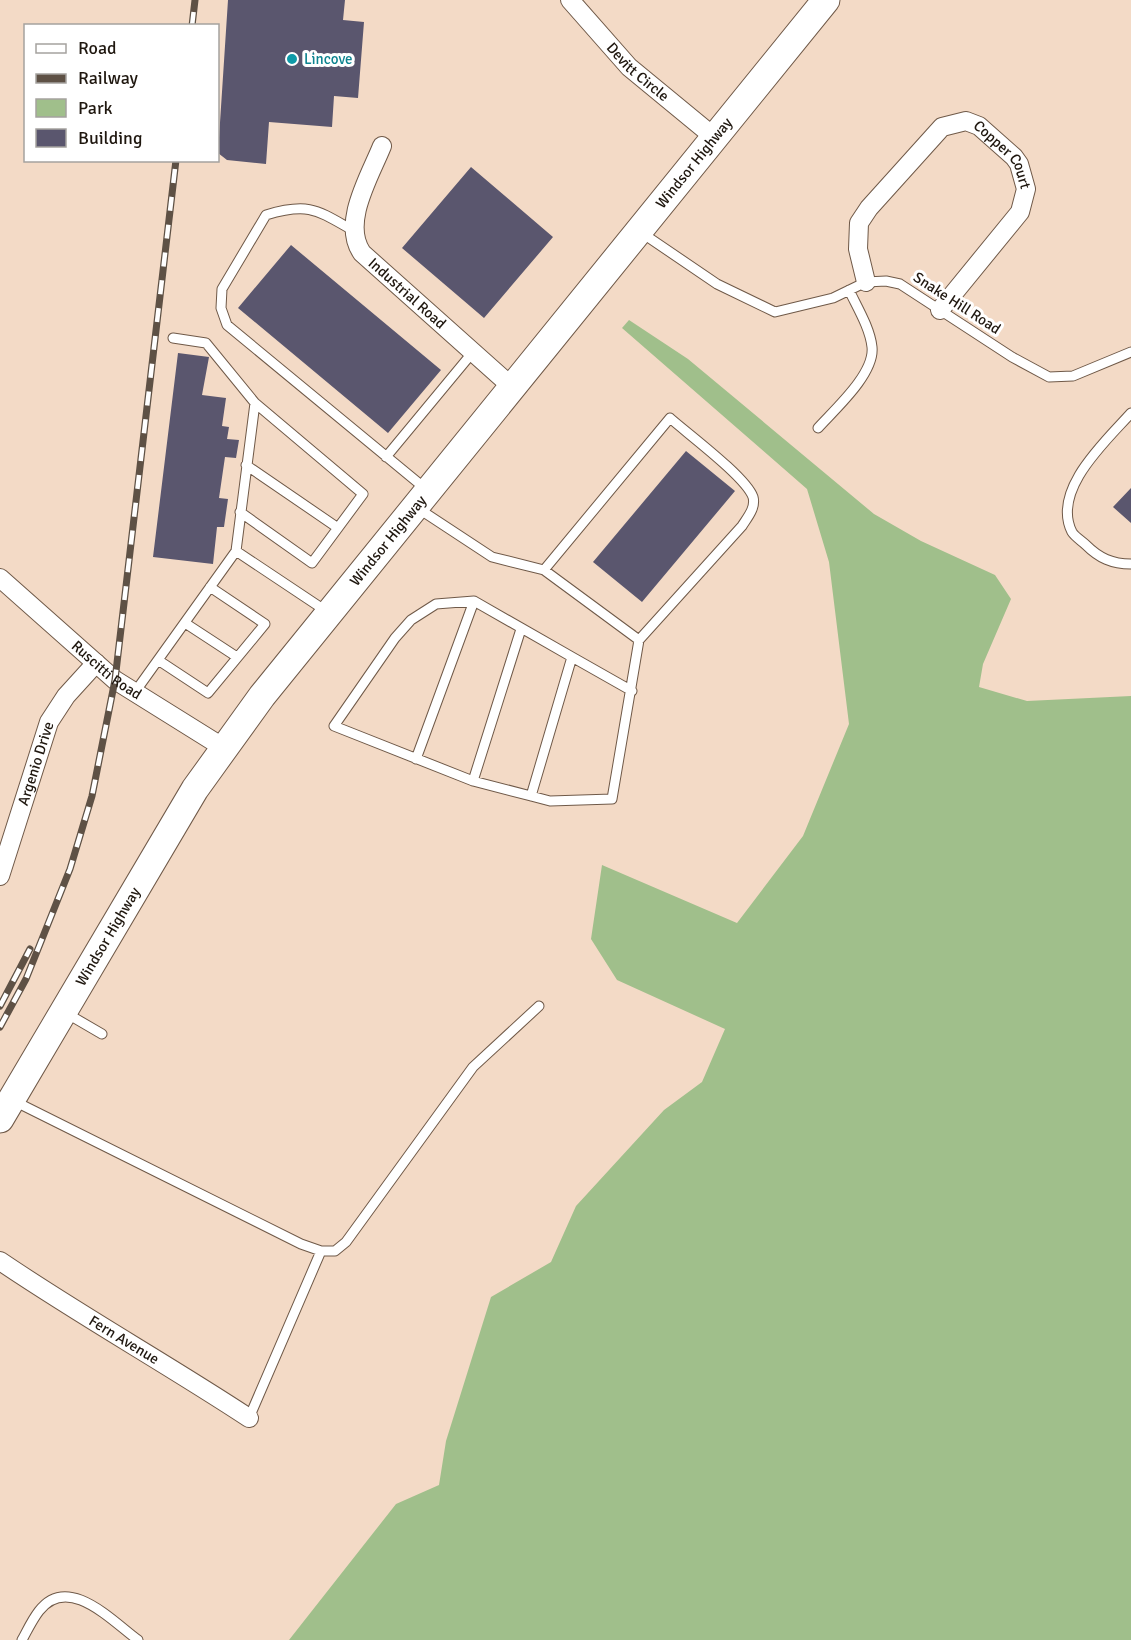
<svg xmlns="http://www.w3.org/2000/svg" width="1131" height="1640" font-family="Signika,sans-serif">
<style>
.green{fill:#a0bf8b}
.building{fill:#5a566e}
.lines{fill:none;stroke-linecap:round;stroke-linejoin:round}
.lane-casing{stroke:#6f5948;stroke-width:11}
.street-casing{stroke:#6f5948;stroke-width:20}
.secondary-casing{stroke:#6f5948;stroke-width:29}
.lane{stroke:#fff;stroke-width:9}
.street{stroke:#fff;stroke-width:18}
.secondary{stroke:#fff;stroke-width:27}
.rail-casing{stroke:#5e5145;stroke-width:7}
.rail{stroke:#fff;stroke-width:4.5;stroke-dasharray:14;stroke-linecap:butt}
.culture-dot{fill:#0f9aa8;stroke:#fff;stroke-width:2}
.labels{text-anchor:middle;stroke-width:6;stroke-linejoin:round;paint-order:stroke}
.culture-label{font-size:15px;fill:#0d838f;stroke:#fff;text-anchor:start}
.street-label{font-size:15px;fill:#1f170f;stroke:#fff}
</style>
<rect width="100%" height="100%" fill="#f3dac6"/>
<path class="green" d="M 629,320 L 688,359 L 874,514 L 921,541 L 995,575 L 1011,599 L 983,664 L 979,687 L 1027,701 L 1131,696 L 1131,1640 L 289,1640 L 396,1504 L 439,1485 L 446,1441 L 491,1297 L 551,1262 L 576,1206 L 664,1110 L 702,1082 L 725,1029 L 617,980 L 591,939 L 602,865 L 737,923 L 803,836 L 849,724 L 829,562 L 807,489 L 622,328 Z"/>
<path class="building" d="M 228,0 L 345,0 L 343,20 L 364,22 L 358,98 L 334,96 L 332,127 L 269,122 L 266,164 L 227,160 L 218,153 Z
M 471,167 L 553,237 L 484,318 L 402,248 Z
M 291,245 L 441,370 L 388,433 L 238,308 Z
M 178,353 L 209,357 L 202,395 L 226,398 L 222,426 L 229,427 L 227,439 L 239,440 L 236,458 L 225,457 L 219,498 L 228,499 L 224,527 L 217,527 L 213,564 L 153,557 Z
M 686,451 L 735,491 L 642,602 L 593,562 Z
M 1131,488 L 1131,523 L 1113,507 Z"/>
<g class="lines">
<defs>
<path id="lane" d="M 354,231 C 317,210 309,202 266,215 L 222,289 L 221,308 L 227,325 L 427,490
M 642,233 L 717,284 L 775,312 L 833,298 L 866,282 L 886,281 L 900,284 L 1012,357 L 1049,377 L 1073,376 L 1131,352
M 173,338 L 206,343 L 255,403
M 1131,413 C 1106,441 1051,490 1072,532 C 1075,537 1082,541 1086,545 C 1099,558 1112,564 1131,564
M 818,428 C 834,410 875,374 872,347 C 870,328 857,307 849,290
M 386,457 L 473,352
M 246,465 L 338,528
M 419,509 L 492,557 L 544,570 L 639,640 L 612,799 L 550,801 L 531,796 L 473,781 L 334,726 L 395,638 L 411,620 L 436,604 L 474,601 L 572,657 L 531,796
M 236,551 L 255,403 L 363,494 L 312,563 L 240,512
M 544,570 L 670,418 C 688,434 746,477 753,497 C 756,508 747,518 742,526 L 639,640
M 185,623 L 237,657
M 572,657 L 632,691
M 158,660 L 208,693 L 265,624 L 210,587
M 135,692 L 236,551 L 326,611
M 416,759 L 474,601
M 473,781 L 521,629
M 66,1013 L 102,1034
M 14,1101 L 301,1244 L 321,1251 L 335,1251 L 346,1242 L 473,1067 L 539,1006
M 249,1418 L 321,1251
M 22,1640 C 27,1631 32,1620 39,1611 C 68,1573 112,1621 138,1640"/>
<g id="street">
<path id="s1" d="M 570,0 L 629,67 L 714,137"/>
<path id="s2" d="M 382,146 C 370,176 341,223 362,253 L 511,386"/>
<path id="s3" d="M 866,282 L 858,249 L 859,223 L 869,208 L 942,127 L 966,121 L 979,126 L 1014,157 L 1019,164 L 1026,189 L 1020,212 L 940,310"/>
<path id="s4" d="M 0,578 L 115,680 L 224,748"/>
<path id="s5" d="M 0,876 L 49,722 L 66,696 L 96,663"/>
<path id="s6" d="M 0,1261 C 81,1316 167,1364 249,1418"/>
</g>
<g id="secondary">
<path id="s7" d="M 0,1119 L 195,789 L 262,696 L 826,0"/>
</g>
</defs>
<use href="#lane" class="lane-casing"/>
<use href="#street" class="street-casing"/>
<use href="#secondary" class="secondary-casing"/>
<use href="#lane" class="lane"/>
<use href="#street" class="street"/>
<use href="#secondary" class="secondary"/>
<defs>
<path id="rail" d="M 192,26 L 195,0
M 0,1006 L 30,949
M 0,1027 L 26,979 L 70,869 L 92,796 L 115,680 L 176,160"/>
</defs>
<use href="#rail" class="rail-casing"/>
<use href="#rail" class="rail"/>
</g>
<circle class="culture-dot" cx="292" cy="59" r="6"/>
<g class="labels">
<g class="culture-label">
<text x="304" y="64">Lincove</text>
</g>
<g class="street-label">
<text dy="5" stroke="none"><textPath href="#s1" startOffset="99">Devitt Circle</textPath></text>
<text dy="5" stroke="none"><textPath href="#s3" startOffset="264">Copper Court</textPath></text>
<text dy="5" stroke="none"><textPath href="#s7" startOffset="1184">Windsor Highway</textPath></text>
<text dy="5" stroke="none"><textPath href="#s2" startOffset="174">Industrial Road</textPath></text>
<text transform="translate(957 303) rotate(33)" y="5">Snake Hill Road</text>
<text dy="5" stroke="none"><textPath href="#s7" startOffset="698">Windsor Highway</textPath></text>
<text dy="5" stroke="none"><textPath href="#s4" startOffset="141">Ruscitti Road</textPath></text>
<text dy="5" stroke="none"><textPath href="#s5" startOffset="118">Argenio Drive</textPath></text>
<text dy="5" stroke="none"><textPath href="#s7" startOffset="212">Windsor Highway</textPath></text>
<text dy="5" stroke="none"><textPath href="#s6" startOffset="147">Fern Avenue</textPath></text>
</g>
</g>
<rect x="24" y="24" width="195" height="138" fill="#ffffff" stroke="#a5a29f" stroke-width="1.5"/>
<rect x="36" y="44" width="30" height="9" fill="#ffffff" stroke="#a5a29f" stroke-width="1.5"/>
<text x="78" y="54" font-size="18" fill="#1f170f">Road</text>
<rect x="36" y="74" width="30" height="9" fill="#5e5145" stroke="#a5a29f" stroke-width="1.5"/>
<text x="78" y="84" font-size="18" fill="#1f170f">Railway</text>
<rect x="36" y="99" width="30" height="18" fill="#a0bf8b" stroke="#a5a29f" stroke-width="1.5"/>
<text x="78" y="114" font-size="18" fill="#1f170f">Park</text>
<rect x="36" y="129" width="30" height="18" fill="#5a566e" stroke="#a5a29f" stroke-width="1.5"/>
<text x="78" y="144" font-size="18" fill="#1f170f">Building</text>
</svg>
